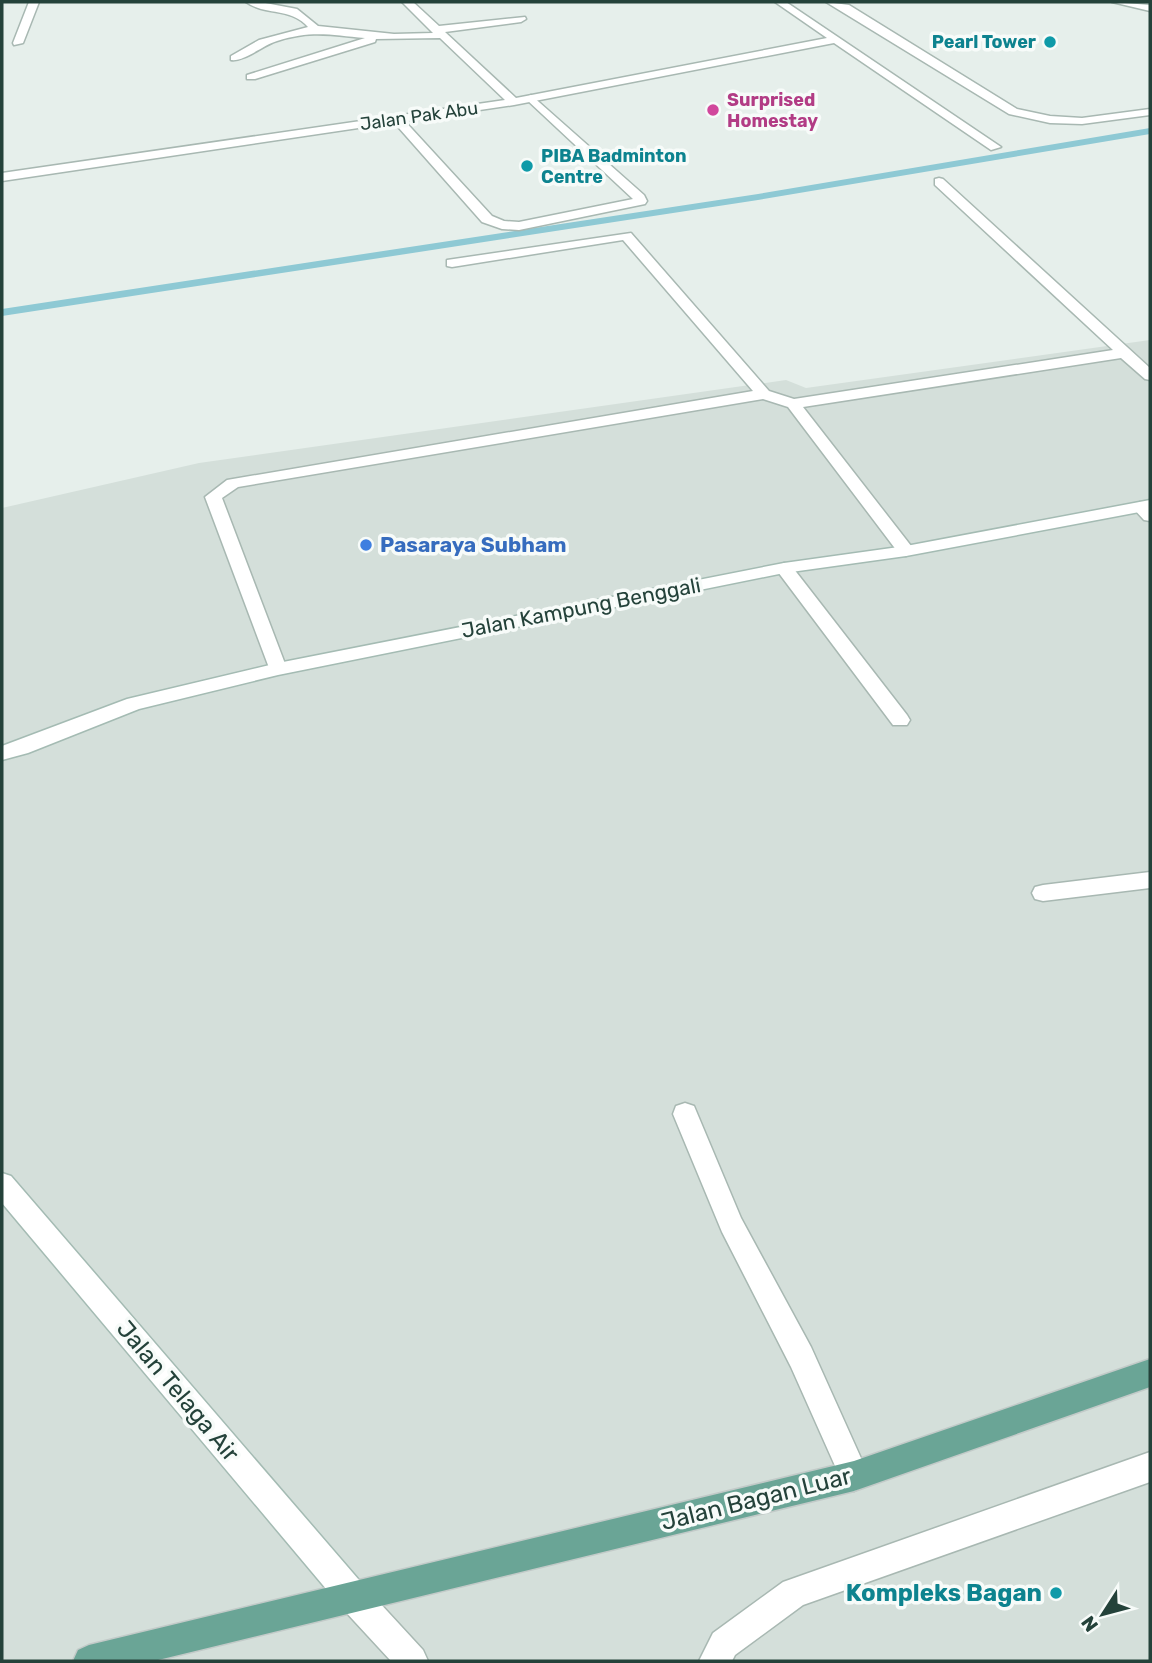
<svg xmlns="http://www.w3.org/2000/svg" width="1152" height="1663" font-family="Rubik,sans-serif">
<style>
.built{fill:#d4dfda}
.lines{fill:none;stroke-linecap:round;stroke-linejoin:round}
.stream{fill:#8ec9d4;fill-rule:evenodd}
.lane-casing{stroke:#a8b8b2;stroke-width:3}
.street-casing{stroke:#a8b8b2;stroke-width:3}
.secondary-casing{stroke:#a4bbb3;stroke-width:3}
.primary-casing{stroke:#c2cac8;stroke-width:3}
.lane{fill:#fff;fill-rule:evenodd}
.street{fill:#fff;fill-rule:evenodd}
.secondary{fill:#fff;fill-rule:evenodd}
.primary{fill:#6aa596;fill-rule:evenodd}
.culture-dot{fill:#0f9aa8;stroke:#f7fbf9;stroke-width:2.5}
.hotel-dot{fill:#d1479c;stroke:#f7fbf9;stroke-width:2.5}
.shop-dot{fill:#3f7fe0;stroke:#f7fbf9;stroke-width:2.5}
.labels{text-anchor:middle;stroke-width:7;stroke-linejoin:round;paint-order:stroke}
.far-culture-label{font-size:18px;font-weight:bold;fill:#0d838f;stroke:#f7fbf9;text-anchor:end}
.far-hotel-label{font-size:18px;font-weight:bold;fill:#b23c85;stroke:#f7fbf9;text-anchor:start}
.far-street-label{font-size:18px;fill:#24423a;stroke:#f7fbf9}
.shop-label{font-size:21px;font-weight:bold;fill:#366cbe;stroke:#f7fbf9;text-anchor:start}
.street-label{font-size:21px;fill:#24423a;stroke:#f7fbf9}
.near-street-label{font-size:24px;fill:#24423a;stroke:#f7fbf9}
.near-culture-label{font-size:24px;font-weight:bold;fill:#0d838f;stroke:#f7fbf9;text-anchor:end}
</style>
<rect width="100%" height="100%" fill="#e6efeb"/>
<path class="built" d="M 1150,340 L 1150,1661 L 2,1661 L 2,508 L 199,463 L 786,380 L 806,388 Z"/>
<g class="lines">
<path class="stream" d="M 1150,128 L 1150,134 L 758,200 L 2,316 L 2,309 L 758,194 Z"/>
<defs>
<path id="lane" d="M 826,2 L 849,5 L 1017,109 L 1050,116 L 1082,118 L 1150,109 L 1150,115 L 1082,124 L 1050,123 L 1009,114 Z
M 1112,2 L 1150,5 L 1150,11 Z
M 531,95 L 644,195 L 647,201 L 645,204 L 519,230 L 502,229 L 482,222 L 391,119 L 401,117 L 492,216 L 504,221 L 519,222 L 633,199 L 527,100 L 525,98 Z
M 939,178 L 943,179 L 1150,368 L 1150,380 L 1145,379 L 1121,358 L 803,407 L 915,551 L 906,556 L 900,555 L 788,407 L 763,399 L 238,487 L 222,498 L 287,669 L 285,673 L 271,673 L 205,497 L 227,480 L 753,391 L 623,240 L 452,267 L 447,266 L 447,260 L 631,233 L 769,391 L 794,399 L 1113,350 L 935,185 L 935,179 Z
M 784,563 L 790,564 L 907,715 L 910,720 L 907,725 L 893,725 L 775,568 Z
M 1150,872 L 1150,888 L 1043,901 L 1035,899 L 1032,893 L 1035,887 L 1043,885 Z
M 685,1103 L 694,1106 L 741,1218 L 811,1347 L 869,1476 L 864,1486 L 854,1491 L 844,1486 L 791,1367 L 722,1232 L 673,1114 L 676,1106 Z
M 1150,1452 L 1150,1482 L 803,1605 L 735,1655 L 732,1661 L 699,1661 L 713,1633 L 783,1582 Z"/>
<path id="street" d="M 29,2 L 39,2 L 23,43 L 14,45 L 13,43 Z
M 246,2 L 260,2 L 297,9 L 318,26 L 394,34 L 433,33 L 402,2 L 413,2 L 439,26 L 525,17 L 526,19 L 521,22 L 445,32 L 516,98 L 827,38 L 775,2 L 786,2 L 1001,147 L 991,150 L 834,43 L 514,105 L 2,181 L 2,173 L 505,100 L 440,38 L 376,39 L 375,42 L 255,79 L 247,79 L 247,75 L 365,38 C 331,35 311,30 277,41 C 263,45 244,62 231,60 L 231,56 L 259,40 L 308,27 C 291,7 266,16 246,2 Z
M 1140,502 L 1150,507 L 1150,521 L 1144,520 L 1132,507 Z
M 354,1582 L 365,1587 L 423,1650 L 428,1661 L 391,1661 L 343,1609 L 338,1598 L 343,1587 Z"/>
<path id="secondary" d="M 1150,500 L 1150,510 L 906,556 L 784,573 L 278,675 L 139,709 L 28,753 L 2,760 L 2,746 L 127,699 L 278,663 L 784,563 L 906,546 Z
M 2,1173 L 11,1176 L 365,1587 L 370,1598 L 365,1609 L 354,1614 L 343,1609 L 2,1203 Z"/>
<path id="primary" d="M 1150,1359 L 1150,1387 L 854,1491 L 154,1661 L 73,1661 L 78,1650 L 89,1645 L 854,1461 Z"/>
</defs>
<use href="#lane" class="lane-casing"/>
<use href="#street" class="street-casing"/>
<use href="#secondary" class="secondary-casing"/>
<use href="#primary" class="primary-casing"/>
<use href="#lane" class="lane"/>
<use href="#street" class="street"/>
<use href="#secondary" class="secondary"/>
<use href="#primary" class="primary"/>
</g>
<g class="culture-dot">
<circle cx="1050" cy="42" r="7"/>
<circle cx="527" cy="166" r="7"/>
<circle cx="1056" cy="1593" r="7"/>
</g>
<circle class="hotel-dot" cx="713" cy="110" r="7"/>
<circle class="shop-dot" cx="366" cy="545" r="7"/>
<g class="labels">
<g class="far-culture-label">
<text x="1036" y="48">Pearl Tower</text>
<text x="541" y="162" text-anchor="start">PIBA Badminton<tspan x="541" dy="21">Centre</tspan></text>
</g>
<g class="far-hotel-label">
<text x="727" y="106">Surprised<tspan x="727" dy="21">Homestay</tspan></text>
</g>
<g class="far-street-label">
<text transform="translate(419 116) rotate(-8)" y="6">Jalan Pak Abu</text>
</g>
<g class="shop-label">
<text x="380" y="552">Pasaraya Subham</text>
</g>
<g class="street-label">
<text transform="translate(581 608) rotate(-11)" y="7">Jalan Kampung Benggali</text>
</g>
<g class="near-street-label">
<text transform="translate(178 1391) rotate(50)" y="8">Jalan Telaga Air</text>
<text transform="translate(756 1499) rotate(-14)" y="8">Jalan Bagan Luar</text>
</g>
<g class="near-culture-label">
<text x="1042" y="1601">Kompleks Bagan</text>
</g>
</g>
<rect width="1152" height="1663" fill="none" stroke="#24423a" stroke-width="7"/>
<g transform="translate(1103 1614) rotate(234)" stroke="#f7fbf9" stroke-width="5" paint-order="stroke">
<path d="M0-5L12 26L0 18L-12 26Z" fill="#24423a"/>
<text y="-10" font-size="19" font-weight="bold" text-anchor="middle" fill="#24423a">N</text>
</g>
</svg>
